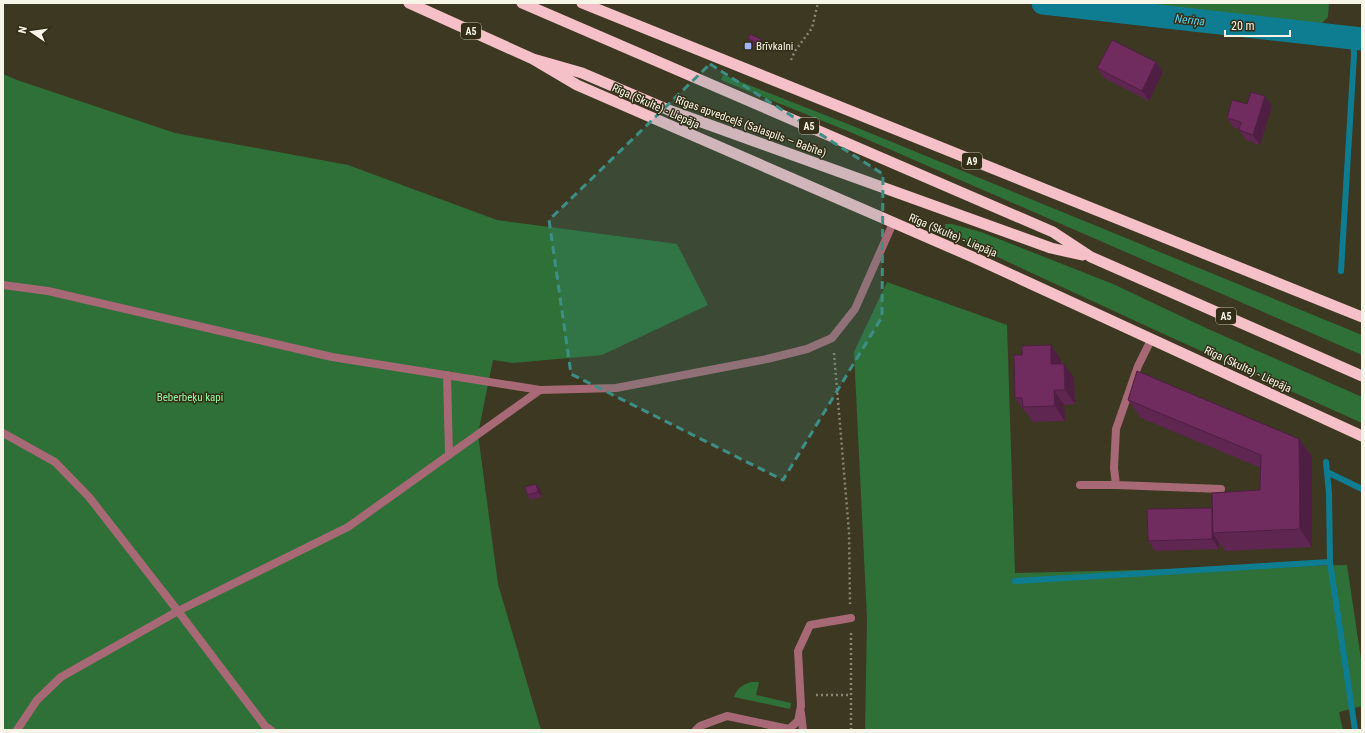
<svg xmlns="http://www.w3.org/2000/svg" width="1365" height="733" font-family="'Roboto Condensed',sans-serif">
<style>
.green{fill:#2f6f38}
.lines{fill:none;stroke-linecap:round;stroke-linejoin:round}
.stream{stroke:#0e7d91;stroke-width:6}
.canal{stroke:#0e7d91;stroke-width:23}
.path{stroke:#898673;stroke-width:2.5;stroke-dasharray:2 3;stroke-linecap:butt}
.service{stroke:#a66975;stroke-width:8}
.minor{stroke:#a66975;stroke-width:8}
.tertiary{stroke:#a66975;stroke-width:8}
.trunk{stroke:#f5c0c8;stroke-width:11}
.wall{fill:#602652}
.shaded-wall{fill:#4e1f42}
.building{fill:#702c5f;stroke:#4e1f42}
.marked{fill:#3d8f86;fill-opacity:0.2;stroke:#3d8f86;stroke-width:3;stroke-dasharray:8 5;stroke-linejoin:round}
.poi-dot{fill:#a3b2fd;stroke:#322e17;stroke-width:1.5}
.labels{text-anchor:middle;stroke-width:3;stroke-linejoin:round;paint-order:stroke}
.shield{fill:#322e17;stroke:#bcb9a9;stroke-width:1}
.shield-label{font-size:10px;font-weight:bold;fill:#f7f5e7}
.poi-label{font-size:11px;fill:#f7f5e7;stroke:#322e17;text-anchor:start}
.street-label{font-size:11px;fill:#f7f5e7;stroke:#322e17}
.park-label{font-size:11px;fill:#98f6a1;stroke:#322e17}
.water-label{font-size:12px;font-style:italic;fill:#52d2ed;stroke:#322e17}
</style>
<rect width="100%" height="100%" fill="#3c3821"/>
<path class="green" d="M 1138,3 L 1329,3 L 1328,17 L 1319,26 Z
M 3,74 L 17,80 L 175,133 L 348,165 L 497,220 L 677,244 L 708,305 L 602,355 L 513,363 L 493,360 L 478,434 L 498,584 L 541,730 L 3,730 Z
M 723,75 L 853,126 L 1362,335 L 1362,355 L 850,132 L 721,80 Z
M 945,224 L 952,224 L 981,232 L 1113,284 L 1206,328 L 1362,397 L 1362,423 L 1168,336 L 952,236 L 945,230 Z
M 887,282 L 1007,325 L 1015,573 L 1347,565 L 1362,666 L 1362,706 L 1339,712 L 1343,730 L 865,730 L 867,619 L 854,352 Z
M 752,682 L 759,682 L 756,695 L 791,703 L 790,709 L 734,697 C 737,688 743,684 752,682 Z"/>
<g class="lines">
<path class="stream" d="M 1341,271 L 1354,55 L 1353,38
M 1326,462 L 1329,493 L 1330,562 L 1355,730
M 1327,472 L 1362,489
M 1015,581 L 1330,562"/>
<path class="canal" d="M 1043,3 L 1362,39"/>
<path class="path" d="M 791,60 L 795,51 L 812,28 L 818,3
M 834,353 L 849,532 L 850,604
M 851,633 L 851,730
M 816,695 L 851,695"/>
<path class="service" d="M 3,285 L 48,291 L 332,357 L 540,390
M 3,433 L 55,462 L 89,497 L 178,611
M 1080,485 L 1116,485 L 1221,489
M 1116,485 L 1114,468 L 1116,429 L 1138,366 L 1152,338
M 801,713 L 803,730
M 696,730 L 700,726 L 727,716 L 789,729 L 798,721 L 801,706 L 798,651 L 810,625 L 851,618"/>
<path class="minor" d="M 447,375 L 449,455
M 17,730 L 37,700 L 61,677 L 178,611"/>
<path class="tertiary" d="M 271,730 L 265,726 L 178,611 L 348,527 L 540,390 L 616,388 L 767,359 L 807,349 L 832,338 L 855,309 L 893,223"/>
<path class="trunk" d="M 409,3 L 533,59 L 582,73 L 671,111 L 1051,248 L 1082,255
M 522,3 L 1053,232 L 1091,257 L 1362,376
M 582,3 L 1362,317
M 533,59 L 577,85 L 975,258 L 1362,436"/>
</g>
<path class="wall" d="M 748,39 L 761,39 L 765,44 L 763,49 L 751,45 Z
M 1156,62 L 1163,72 L 1149,101 L 1104,78 L 1097,68 Z
M 1265,96 L 1272,106 L 1260,145 L 1246,140 L 1239,130 L 1239,129 L 1234,128 L 1227,118 L 1247,104 Z
M 1051,345 L 1061,360 L 1061,364 L 1074,378 L 1075,404 L 1064,405 L 1065,421 L 1033,422 L 1026,412 L 1025,412 L 1015,398 L 1022,355 Z
M 1128,400 L 1299,439 L 1312,457 L 1312,547 L 1226,551 L 1219,542 L 1219,549 L 1155,551 L 1148,541 L 1260,490 L 1261,468 L 1141,418 Z
M 540,489 L 542,497 L 530,500 L 527,495 Z"/>
<path class="shaded-wall" d="M 761,39 L 765,44 L 763,49 L 759,44 Z
M 1156,62 L 1163,72 L 1149,101 L 1142,91 Z
M 1265,96 L 1272,106 L 1260,145 L 1253,135 Z
M 1051,345 L 1061,360 L 1061,378 L 1051,364 Z
M 1064,364 L 1074,378 L 1075,404 L 1065,390 Z
M 1054,390 L 1064,405 L 1065,421 L 1055,406 Z
M 1299,439 L 1312,457 L 1312,547 L 1300,529 Z
M 536,484 L 540,489 L 542,497 L 538,492 Z
M 1212,508 L 1213,533 L 1219,542 L 1219,549 L 1212,539 Z"/>
<path class="building" d="M 750,34 L 761,39 L 759,44 L 748,39 Z
M 1112,40 L 1156,62 L 1142,91 L 1097,68 Z
M 1251,92 L 1265,96 L 1253,135 L 1239,130 L 1241,122 L 1227,118 L 1232,100 L 1247,104 Z
M 1051,345 L 1051,364 L 1064,364 L 1065,390 L 1054,390 L 1055,406 L 1023,407 L 1022,398 L 1015,398 L 1014,355 L 1022,355 L 1022,346 Z
M 1137,371 L 1299,439 L 1300,529 L 1213,533 L 1212,493 L 1260,490 L 1261,455 L 1128,400 Z
M 536,484 L 538,492 L 527,495 L 525,487 Z
M 1212,508 L 1212,539 L 1148,541 L 1147,509 Z"/>
<path class="marked" d="M 710,64 L 883,174 L 882,317 L 783,480 L 571,374 L 549,220 Z"/>
<rect class="poi-dot" x="744" y="42" width="8" height="8" rx="2"/>
<g class="labels">
<g class="shield">
<rect x="461" y="23" width="20" height="16" rx="3"/>
<rect x="799" y="118" width="20" height="16" rx="3"/>
<rect x="962" y="153" width="20" height="16" rx="3"/>
<rect x="1216" y="308" width="20" height="16" rx="3"/>
</g>
<g class="shield-label">
<text x="471" y="35">A5</text>
<text x="809" y="130">A5</text>
<text x="972" y="165">A9</text>
<text x="1226" y="320">A5</text>
</g>
<g class="poi-label">
<text x="756" y="50">Brīvkalni</text>
</g>
<g class="street-label">
<text transform="translate(656 106) rotate(24)" y="4">Rīga (Skulte) - Liepāja</text>
<text transform="translate(751 126) rotate(20)" y="4">Rīgas apvedceļš (Salaspils — Babīte)</text>
<text transform="translate(953 235) rotate(23)" y="4">Rīga (Skulte) - Liepāja</text>
<text transform="translate(1248 369) rotate(25)" y="4">Rīga (Skulte) - Liepāja</text>
</g>
<g class="park-label">
<text x="190" y="401">Beberbeķu kapi</text>
</g>
<g class="water-label">
<text transform="translate(1190 20) rotate(6)" y="4">Neriņa</text>
</g>
</g>
<rect width="1365" height="733" fill="none" stroke="#f7f5e7" stroke-width="8"/>
<g transform="translate(32 32) rotate(283)" stroke="#322e17" stroke-width="3" paint-order="stroke">
<path d="M0-3L7 15L0 10L-7 15Z" fill="#f7f5e7"/>
<text y="-6" font-size="11" font-weight="bold" text-anchor="middle" fill="#f7f5e7">N</text>
</g>
<path d="M1225 30v6h65v-6" fill="none" stroke="#f7f5e7" stroke-width="2"/>
<text x="1231" y="30" font-size="12" fill="#f7f5e7" stroke="#322e17" stroke-width="3" paint-order="stroke">20 m</text>
</svg>
